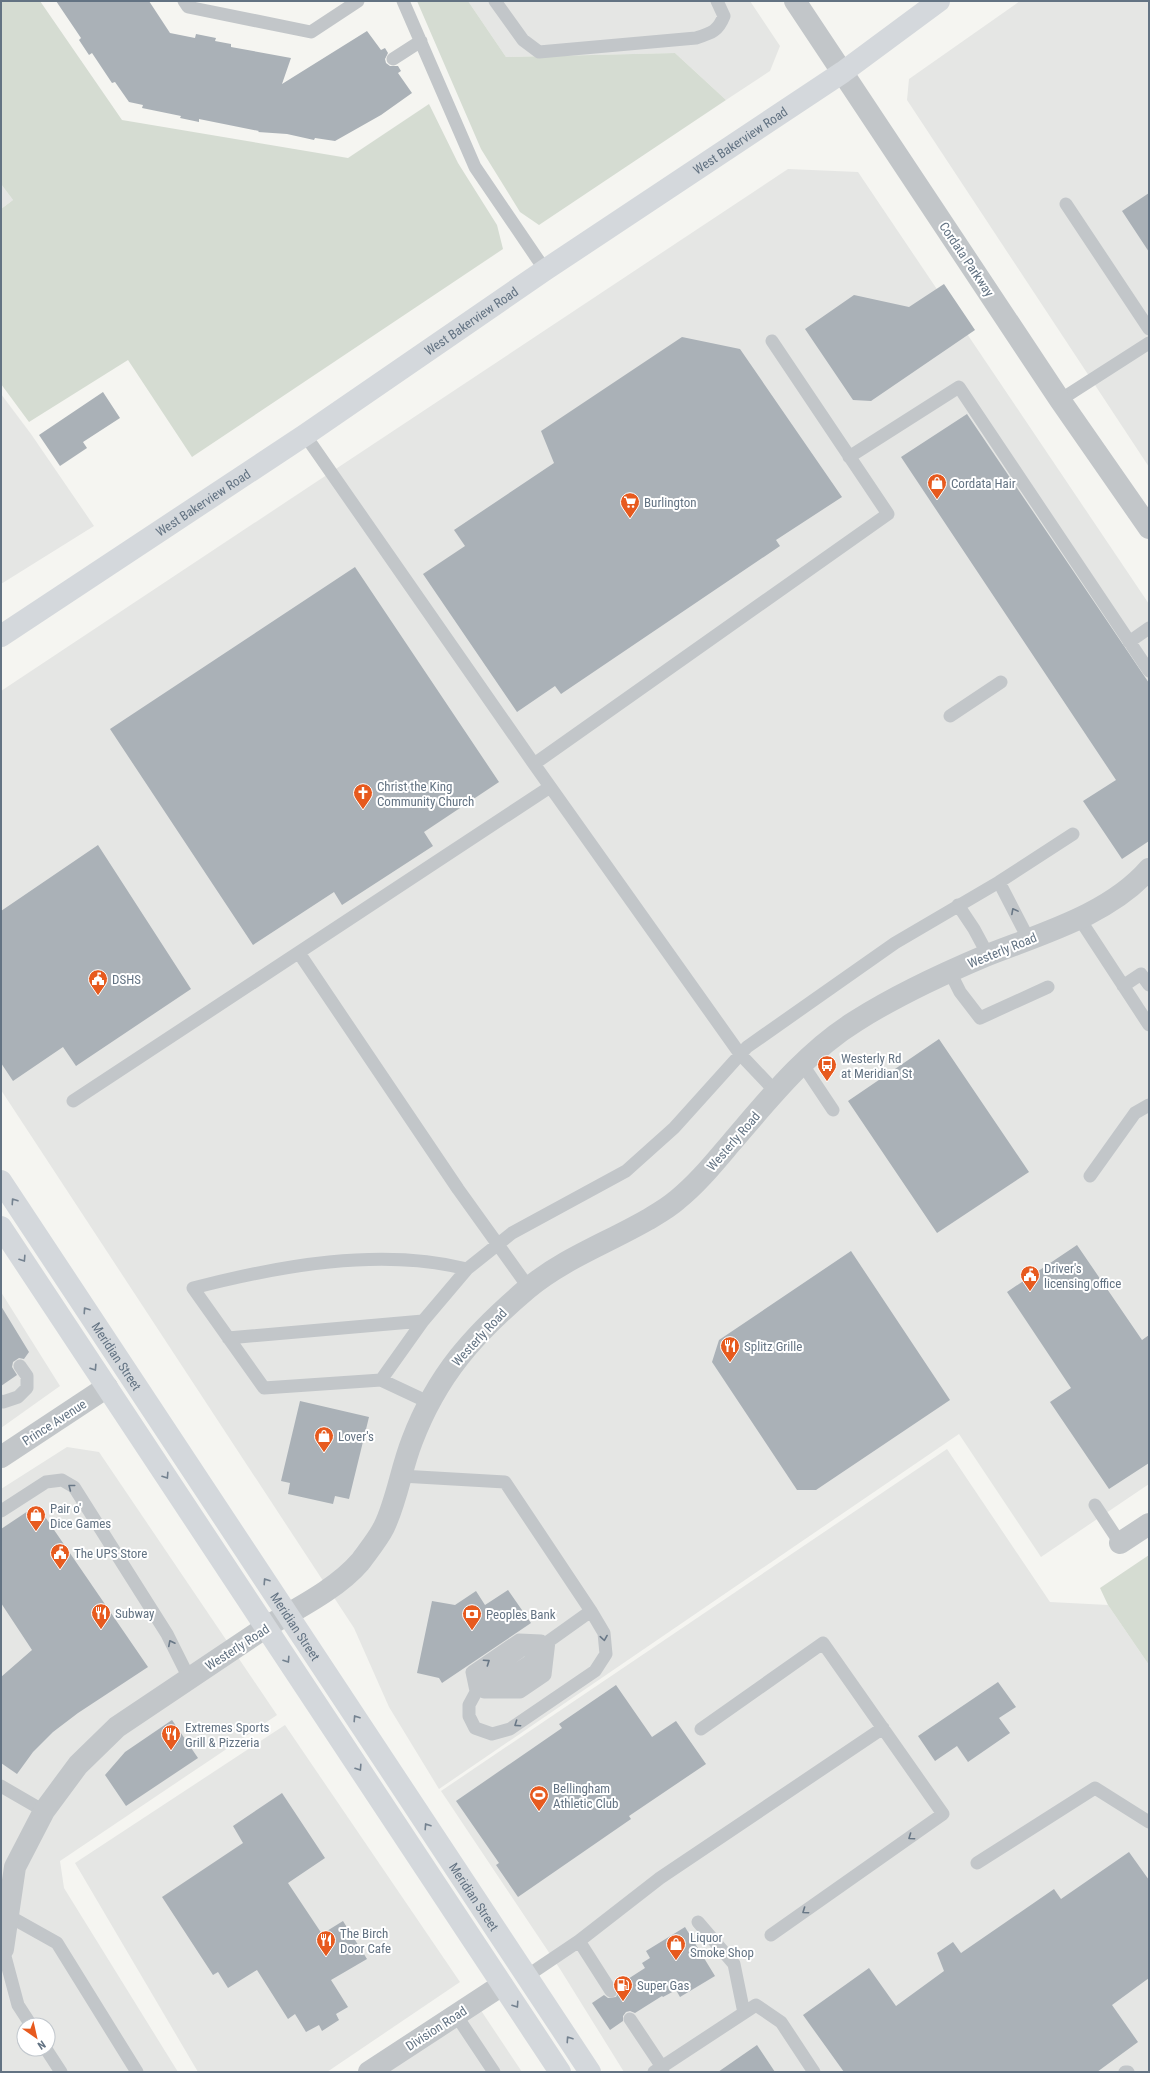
<svg xmlns="http://www.w3.org/2000/svg" width="1150" height="2073" font-family="'Roboto Condensed',sans-serif">
<style>
.built{fill:#e5e6e4;fill-rule:evenodd}
.green{fill:#d5dcd2}
.building{fill:#aab1b7}
.lines{fill:none;stroke-linecap:round;stroke-linejoin:round}
.service{stroke:#c2c6c9;stroke-width:13}
.minor{stroke:#c2c6c9;stroke-width:22}
.tertiary{stroke:#c2c6c9;stroke-width:22}
.primary{stroke:#d4d8dc;stroke-width:22}
.trunk{stroke:#d4d8dc;stroke-width:22}
.oneway{stroke:#687786}
.oneway2{stroke:#748290}
.labels{text-anchor:middle;stroke-width:4;stroke-linejoin:round;paint-order:stroke}
.street-label{font-size:13px;fill:#637383;stroke:#fff}
.poi-label{font-size:13px;fill:#637383;stroke:#fff;text-anchor:start}
</style>
<rect width="100%" height="100%" fill="#f5f5f1"/>
<path class="built" d="M 468,1 L 750,1 L 780,46 L 770,71 L 726,100 L 675,53 L 506,57 Z
M 1020,1 L 1149,1 L 1149,467 L 907,100 L 909,79 Z
M 788,169 L 858,172 L 1149,604 L 1149,1484 L 1041,1557 L 959,1434 L 439,1789 L 389,1707 L 354,1628 L 1,1090 L 1,691 Z
M 1,184 L 13,200 L 1,209 Z
M 1,394 L 31,434 L 94,526 L 1,584 Z
M 1,1292 L 60,1386 L 1,1428 Z
M 67,1447 L 99,1452 L 277,1715 L 60,1861 L 64,1888 L 178,2072 L 1,2072 L 1,1489 ZM 24,2025 L 48,2025 L 48,2049 L 24,2049 Z
M 947,1449 L 1050,1602 L 1108,1605 L 1149,1665 L 1149,2072 L 624,2072 L 560,1969 L 441,1791 Z
M 285,1725 L 460,1982 L 327,2072 L 198,2072 L 75,1863 Z
M 480,2009 L 522,2072 L 384,2072 Z"/>
<path class="green" d="M 1,1 L 40,1 L 122,120 L 348,158 L 429,104 L 458,163 L 497,225 L 503,249 L 192,457 L 128,360 L 29,422 L 1,384 L 1,209 L 13,200 L 1,184 Z
M 417,1 L 468,1 L 506,57 L 675,53 L 726,100 L 539,225 L 520,212 L 481,149 Z
M 1149,1555 L 1149,1665 L 1108,1605 L 1100,1588 Z"/>
<path class="building" d="M 56,1 L 149,1 L 170,33 L 195,38 L 196,34 L 216,38 L 215,41 L 231,44 L 231,47 L 291,58 L 282,84 L 367,31 L 381,50 L 385,48 L 388,53 L 385,59 L 386,63 L 390,66 L 398,66 L 401,71 L 398,73 L 412,93 L 381,115 L 335,141 L 315,138 L 314,140 L 287,134 L 258,132 L 259,131 L 199,119 L 199,122 L 180,118 L 181,116 L 142,108 L 143,105 L 129,102 L 115,82 L 112,83 L 92,53 L 89,55 L 79,40 L 81,38 Z
M 1149,193 L 1149,252 L 1122,211 Z
M 944,284 L 975,330 L 871,401 L 853,400 L 805,329 L 854,295 L 909,307 Z
M 682,337 L 740,349 L 842,497 L 776,540 L 780,546 L 561,694 L 555,686 L 517,712 L 423,574 L 465,546 L 454,530 L 554,463 L 541,431 Z
M 103,392 L 120,418 L 83,442 L 87,448 L 60,466 L 39,435 Z
M 967,414 L 1149,683 L 1149,841 L 1122,859 L 1083,801 L 1116,780 L 901,457 Z
M 355,567 L 499,782 L 424,832 L 433,846 L 342,905 L 334,892 L 253,945 L 110,729 Z
M 98,845 L 191,989 L 76,1066 L 63,1047 L 13,1081 L 1,1063 L 1,911 Z
M 939,1039 L 1029,1172 L 937,1233 L 848,1101 Z
M 1077,1245 L 1142,1340 L 1149,1335 L 1149,1463 L 1109,1489 L 1050,1402 L 1071,1388 L 1007,1292 Z
M 851,1251 L 950,1400 L 816,1490 L 797,1490 L 712,1362 L 719,1340 Z
M 1,1306 L 29,1352 L 24,1359 L 19,1358 L 13,1362 L 12,1367 L 17,1375 L 1,1386 Z
M 300,1401 L 369,1417 L 349,1499 L 335,1496 L 333,1504 L 288,1494 L 290,1483 L 281,1481 Z
M 37,1505 L 148,1667 L 78,1713 L 53,1732 L 33,1752 L 17,1774 L 1,1763 L 1,1677 L 32,1650 L 1,1603 L 1,1529 Z
M 508,1590 L 531,1623 L 442,1683 L 439,1678 L 417,1673 L 432,1601 L 455,1605 L 476,1591 L 485,1605 Z
M 998,1682 L 1016,1707 L 999,1718 L 1010,1733 L 968,1762 L 957,1746 L 935,1761 L 918,1736 Z
M 616,1685 L 652,1737 L 676,1721 L 706,1764 L 629,1816 L 631,1819 L 518,1897 L 496,1865 L 499,1863 L 456,1801 L 562,1728 L 559,1724 Z
M 172,1720 L 198,1758 L 126,1806 L 105,1775 L 125,1752 Z
M 282,1793 L 325,1858 L 288,1883 L 322,1934 L 343,1921 L 367,1959 L 331,1980 L 348,2007 L 336,2014 L 339,2020 L 322,2031 L 319,2025 L 306,2032 L 295,2014 L 288,2019 L 257,1970 L 228,1988 L 218,1972 L 213,1975 L 162,1897 L 243,1843 L 233,1826 Z
M 1129,1852 L 1149,1880 L 1149,1978 L 1112,2005 L 1138,2042 L 1097,2072 L 844,2072 L 803,2015 L 869,1968 L 896,2006 L 944,1971 L 937,1953 L 953,1942 L 961,1953 L 1054,1889 L 1061,1899 Z
M 685,1927 L 715,1976 L 680,1997 L 676,1990 L 663,1997 L 662,1996 L 635,2013 L 630,2011 L 626,2012 L 623,2016 L 623,2021 L 610,2030 L 592,2003 L 604,1995 L 608,1998 L 616,1997 L 619,1991 L 617,1986 L 645,1968 L 642,1963 L 650,1958 L 646,1951 Z
M 757,2045 L 775,2072 L 718,2072 Z"/>
<g class="lines">
<path class="service" d="M 184,1 L 188,7 L 311,32 L 358,1
M 403,1 L 475,167 L 545,270
M 495,1 L 523,40 L 539,52 L 696,38 C 712,33 718,31 724,16 L 717,1
M 393,59 L 421,41
M 1066,204 L 1149,329
M 1060,400 L 1149,343
M 305,435 L 534,764 L 888,514 L 772,341
M 849,457 L 959,387 L 1149,671
M 1129,642 L 1149,628
M 950,716 L 1001,682
M 534,764 L 740,1054 L 776,1092
M 999,882 L 1029,940
M 958,905 L 974,929 L 988,955
M 1079,918 L 1149,1025
M 299,953 L 458,1189 L 529,1288
M 950,972 L 960,992 L 980,1018 L 1048,987
M 1123,986 L 1141,974 L 1149,985
M 803,1065 L 833,1110
M 73,1101 L 550,787
M 1090,1176 L 1135,1113 L 1149,1105
M 228,1338 L 423,1321
M 381,1380 L 423,1321 L 467,1269
M 1,1401 L 3,1402 L 18,1397 L 27,1388 L 27,1376 L 20,1366
M 428,1402 L 381,1380 L 264,1388 L 193,1288 C 278,1266 380,1247 467,1269 L 512,1233 L 626,1171 L 674,1128 L 747,1047 L 895,943 L 999,882 L 1073,834
M 401,1476 L 505,1482 L 591,1611
M 1095,1505 L 1120,1543
M 1,1511 L 46,1482 L 62,1480 L 74,1487 L 167,1634 L 189,1678
M 502,1689 L 510,1688 L 538,1668 L 544,1654
M 476,1691 L 472,1672 L 519,1640 L 541,1641
M 476,1692 L 496,1684 L 530,1661 L 549,1641 L 591,1611 L 604,1633 L 606,1654 L 595,1671 L 510,1729 L 492,1734 L 475,1728 L 469,1716 L 469,1705 L 476,1692 L 480,1680 L 521,1651 L 549,1641
M 484,1692 L 520,1692 L 545,1675 L 549,1641
M 701,1729 L 823,1643 L 943,1814 L 771,1935
M 1,1786 L 44,1811
M 977,1863 L 1095,1788 L 1149,1822
M 7,1915 L 57,1943 L 137,2072
M 698,1922 L 734,1964 L 744,2013
M 579,1941 L 611,1991
M 3,1949 L 18,2005 L 31,2025
M 527,1976 L 579,1941 L 660,1878 L 883,1728
M 456,2015 L 494,2072
M 630,2019 L 662,2067 L 663,2072
M 46,2049 L 61,2072
M 654,2072 L 756,2005 L 781,2022 L 814,2072
M 1125,2072 L 1128,2072"/>
<path class="minor" d="M 1,1457 L 107,1387
M 1120,1543 L 1149,1524
M 3,1949 L 15,1867 L 44,1811 L 78,1765 L 117,1727 L 266,1627
M 369,2072 L 502,1985"/>
<path class="tertiary" d="M 795,1 L 1060,400 L 1149,528
M 266,1627 C 296,1609 337,1589 360,1562 C 368,1551 378,1539 384,1527 C 397,1500 401,1469 412,1441 C 437,1375 474,1334 527,1289 C 563,1259 607,1243 647,1220 C 657,1214 668,1208 677,1200 C 697,1184 714,1163 731,1143 C 768,1100 807,1051 856,1021 C 897,995 940,975 985,956 C 1040,934 1109,915 1149,869"/>
<path class="primary" id="s1" d="M 1,636 L 305,435 L 545,270 L 843,72 L 939,1"/>
<g class="trunk">
<path id="s2" d="M 1,1181 L 590,2072"/>
<path d="M 1,1227 L 560,2072"/>
</g>
</g>
<defs><path id="oneway-chevron" d="M-2-3.5L2.5 0L-2 3.5" fill="none" stroke-width="1.6" stroke-linecap="round" stroke-linejoin="round"/></defs>
<g class="oneway">
<use href="#oneway-chevron" transform="translate(1014 911) rotate(-118)"/>
<use href="#oneway-chevron" transform="translate(71 1487) rotate(-142)"/>
<use href="#oneway-chevron" transform="translate(604 1638) rotate(81)"/>
<use href="#oneway-chevron" transform="translate(171 1643) rotate(-117)"/>
<use href="#oneway-chevron" transform="translate(487 1662) rotate(-34)"/>
<use href="#oneway-chevron" transform="translate(517 1724) rotate(146)"/>
<use href="#oneway-chevron" transform="translate(911 1837) rotate(145)"/>
<use href="#oneway-chevron" transform="translate(805 1911) rotate(145)"/>
</g>
<g class="oneway2">
<use href="#oneway-chevron" transform="translate(14 1201) rotate(-124)"/>
<use href="#oneway-chevron" transform="translate(23 1259) rotate(57)"/>
<use href="#oneway-chevron" transform="translate(86 1310) rotate(-124)"/>
<use href="#oneway-chevron" transform="translate(94 1368) rotate(57)"/>
<use href="#oneway-chevron" transform="translate(166 1476) rotate(57)"/>
<use href="#oneway-chevron" transform="translate(266 1581) rotate(-123)"/>
<use href="#oneway-chevron" transform="translate(287 1660) rotate(57)"/>
<use href="#oneway-chevron" transform="translate(356 1718) rotate(-123)"/>
<use href="#oneway-chevron" transform="translate(359 1768) rotate(57)"/>
<use href="#oneway-chevron" transform="translate(427 1826) rotate(-123)"/>
<use href="#oneway-chevron" transform="translate(516 2005) rotate(56)"/>
<use href="#oneway-chevron" transform="translate(569 2039) rotate(-124)"/>
</g>
<defs>
<symbol id="shop-pin" viewBox="-11 -11 22 30"><path d="M0 17L-7.5 6A9.5 9.5 0 1 1 7.5 6Z" fill="#e75a1e" stroke="#fff"/><path d="M-5-2.5h2.3a2.7 3.5 0 0 1 5.4 0H5L5.5 6h-11ZM-1.5-2.5h3a1.5 2.3 0 0 0-3 0Z" fill="#fff"/></symbol>
<symbol id="supermarket-pin" viewBox="-11 -11 22 30"><path d="M0 17L-7.5 6A9.5 9.5 0 1 1 7.5 6Z" fill="#e75a1e" stroke="#fff"/><path d="M-6-5.5h2.5l.6 2H6L4.5 2H-2.5L-4.4-4H-6ZM-1.5 3.2a1.3 1.3 0 1 0 .1 0ZM3 3.2a1.3 1.3 0 1 0 .1 0Z" fill="#fff"/></symbol>
<symbol id="church-pin" viewBox="-11 -11 22 30"><path d="M0 17L-7.5 6A9.5 9.5 0 1 1 7.5 6Z" fill="#e75a1e" stroke="#fff"/><path d="M-1.2-6h2.4v3.5h3.3v2.4h-3.3V6h-2.4V-.1h-3.3v-2.4h3.3Z" fill="#fff"/></symbol>
<symbol id="civic-pin" viewBox="-11 -11 22 30"><path d="M0 17L-7.5 6A9.5 9.5 0 1 1 7.5 6Z" fill="#e75a1e" stroke="#fff"/><path d="M-.6-6.5H3V-4.5H.6V-3L4-1V1h2V6H-6V1h2V-1L-.6-3ZM-1.2 2.5V6h2.4V2.5Z" fill="#fff"/></symbol>
<symbol id="bus-pin" viewBox="-11 -11 22 30"><path d="M0 17L-7.5 6A9.5 9.5 0 1 1 7.5 6Z" fill="#e75a1e" stroke="#fff"/><path d="M-5-6H5V4H4V6H2V4H-2V6H-4V4H-5ZM-3.5-4V0h7V-4ZM-3.5 1.2v1.5H-2V1.2ZM2 1.2v1.5H3.5V1.2Z" fill="#fff"/></symbol>
<symbol id="restaurant-pin" viewBox="-11 -11 22 30"><path d="M0 17L-7.5 6A9.5 9.5 0 1 1 7.5 6Z" fill="#e75a1e" stroke="#fff"/><path d="M-5-6h1v4h1v-4h1v4h1v-4h1v5L-1.5 .5V6h-2V.5L-5-1ZM5-6V6H3V1.5H1.5Q1.5-4 5-6Z" fill="#fff"/></symbol>
<symbol id="bank-pin" viewBox="-11 -11 22 30"><path d="M0 17L-7.5 6A9.5 9.5 0 1 1 7.5 6Z" fill="#e75a1e" stroke="#fff"/><path d="M-6-4H6V4H-6ZM0-2.3a2.3 2.3 0 1 0 0 4.6a2.3 2.3 0 1 0 0-4.6Z" fill="#fff"/></symbol>
<symbol id="stadium-pin" viewBox="-11 -11 22 30"><path d="M0 17L-7.5 6A9.5 9.5 0 1 1 7.5 6Z" fill="#e75a1e" stroke="#fff"/><path d="M0-5a6.5 5 0 1 0 0 10a6.5 5 0 1 0 0-10ZM-3.5-1.8h7v3.6h-7Z" fill="#fff"/></symbol>
<symbol id="fuel-pin" viewBox="-11 -11 22 30"><path d="M0 17L-7.5 6A9.5 9.5 0 1 1 7.5 6Z" fill="#e75a1e" stroke="#fff"/><path d="M-5.5-6h7V0h2V4h1.3V-2.5L3-4.5l.8-.8L6-3V5H2.5V1h-1V6h-7ZM-4.2-4.7v3.2H.2V-4.7Z" fill="#fff"/></symbol>
</defs>
<g fill-rule="evenodd">
<use href="#shop-pin" x="926" y="472" width="22" height="30"/>
<use href="#supermarket-pin" x="619" y="491" width="22" height="30"/>
<use href="#church-pin" x="352" y="782" width="22" height="30"/>
<use href="#civic-pin" x="87" y="968" width="22" height="30"/>
<use href="#bus-pin" x="816" y="1054" width="22" height="30"/>
<use href="#civic-pin" x="1019" y="1264" width="22" height="30"/>
<use href="#restaurant-pin" x="719" y="1335" width="22" height="30"/>
<use href="#shop-pin" x="313" y="1425" width="22" height="30"/>
<use href="#shop-pin" x="25" y="1504" width="22" height="30"/>
<use href="#civic-pin" x="49" y="1542" width="22" height="30"/>
<use href="#restaurant-pin" x="90" y="1602" width="22" height="30"/>
<use href="#bank-pin" x="461" y="1603" width="22" height="30"/>
<use href="#restaurant-pin" x="160" y="1723" width="22" height="30"/>
<use href="#stadium-pin" x="528" y="1784" width="22" height="30"/>
<use href="#restaurant-pin" x="315" y="1929" width="22" height="30"/>
<use href="#shop-pin" x="665" y="1933" width="22" height="30"/>
<use href="#fuel-pin" x="612" y="1974" width="22" height="30"/>
</g>
<g class="labels">
<g class="street-label">
<text dy="5" stroke="none"><textPath href="#s1" startOffset="890">West Bakerview Road</textPath></text>
<text transform="translate(967 259) rotate(56)" y="5">Cordata Parkway</text>
<text dy="5" stroke="none"><textPath href="#s1" startOffset="566">West Bakerview Road</textPath></text>
<text dy="5" stroke="none"><textPath href="#s1" startOffset="242">West Bakerview Road</textPath></text>
<text transform="translate(1002 950) rotate(-22)" y="5">Westerly Road</text>
<text transform="translate(733 1141) rotate(-49)" y="5">Westerly Road</text>
<text transform="translate(479 1337) rotate(-47)" y="5">Westerly Road</text>
<text dy="5" stroke="none"><textPath href="#s2" startOffset="210">Meridian Street</textPath></text>
<text transform="translate(54 1422) rotate(-33)" y="5">Prince Avenue</text>
<text dy="5" stroke="none"><textPath href="#s2" startOffset="534">Meridian Street</textPath></text>
<text transform="translate(237 1647) rotate(-33)" y="5">Westerly Road</text>
<text dy="5" stroke="none"><textPath href="#s2" startOffset="858">Meridian Street</textPath></text>
<text transform="translate(436 2028) rotate(-33)" y="5">Division Road</text>
</g>
<g class="poi-label">
<text x="951" y="488">Cordata Hair</text>
<text x="644" y="507">Burlington</text>
<text x="377" y="791">Christ the King<tspan x="377" dy="15">Community Church</tspan></text>
<text x="112" y="984">DSHS</text>
<text x="841" y="1063">Westerly Rd<tspan x="841" dy="15">at Meridian St</tspan></text>
<text x="1044" y="1273">Driver's<tspan x="1044" dy="15">licensing office</tspan></text>
<text x="744" y="1351">Splitz Grille</text>
<text x="338" y="1441">Lover's</text>
<text x="50" y="1513">Pair o'<tspan x="50" dy="15">Dice Games</tspan></text>
<text x="74" y="1558">The UPS Store</text>
<text x="115" y="1618">Subway</text>
<text x="486" y="1619">Peoples Bank</text>
<text x="185" y="1732">Extremes Sports<tspan x="185" dy="15">Grill &amp; Pizzeria</tspan></text>
<text x="553" y="1793">Bellingham<tspan x="553" dy="15">Athletic Club</tspan></text>
<text x="340" y="1938">The Birch<tspan x="340" dy="15">Door Cafe</tspan></text>
<text x="690" y="1942">Liquor<tspan x="690" dy="15">Smoke Shop</tspan></text>
<text x="637" y="1990">Super Gas</text>
</g>
</g>
<rect width="1150" height="2073" fill="none" stroke="#637383" stroke-width="4"/>
<g transform="translate(36 2037) rotate(146)"><circle r="19" fill="#ffffff" stroke="#c1c7cd"/>
<path d="M0-3L7 15L0 10L-7 15Z" fill="#e75a1e"/>
<text y="-6" font-size="11" font-weight="bold" text-anchor="middle" fill="#637383">N</text>
</g>
</svg>
